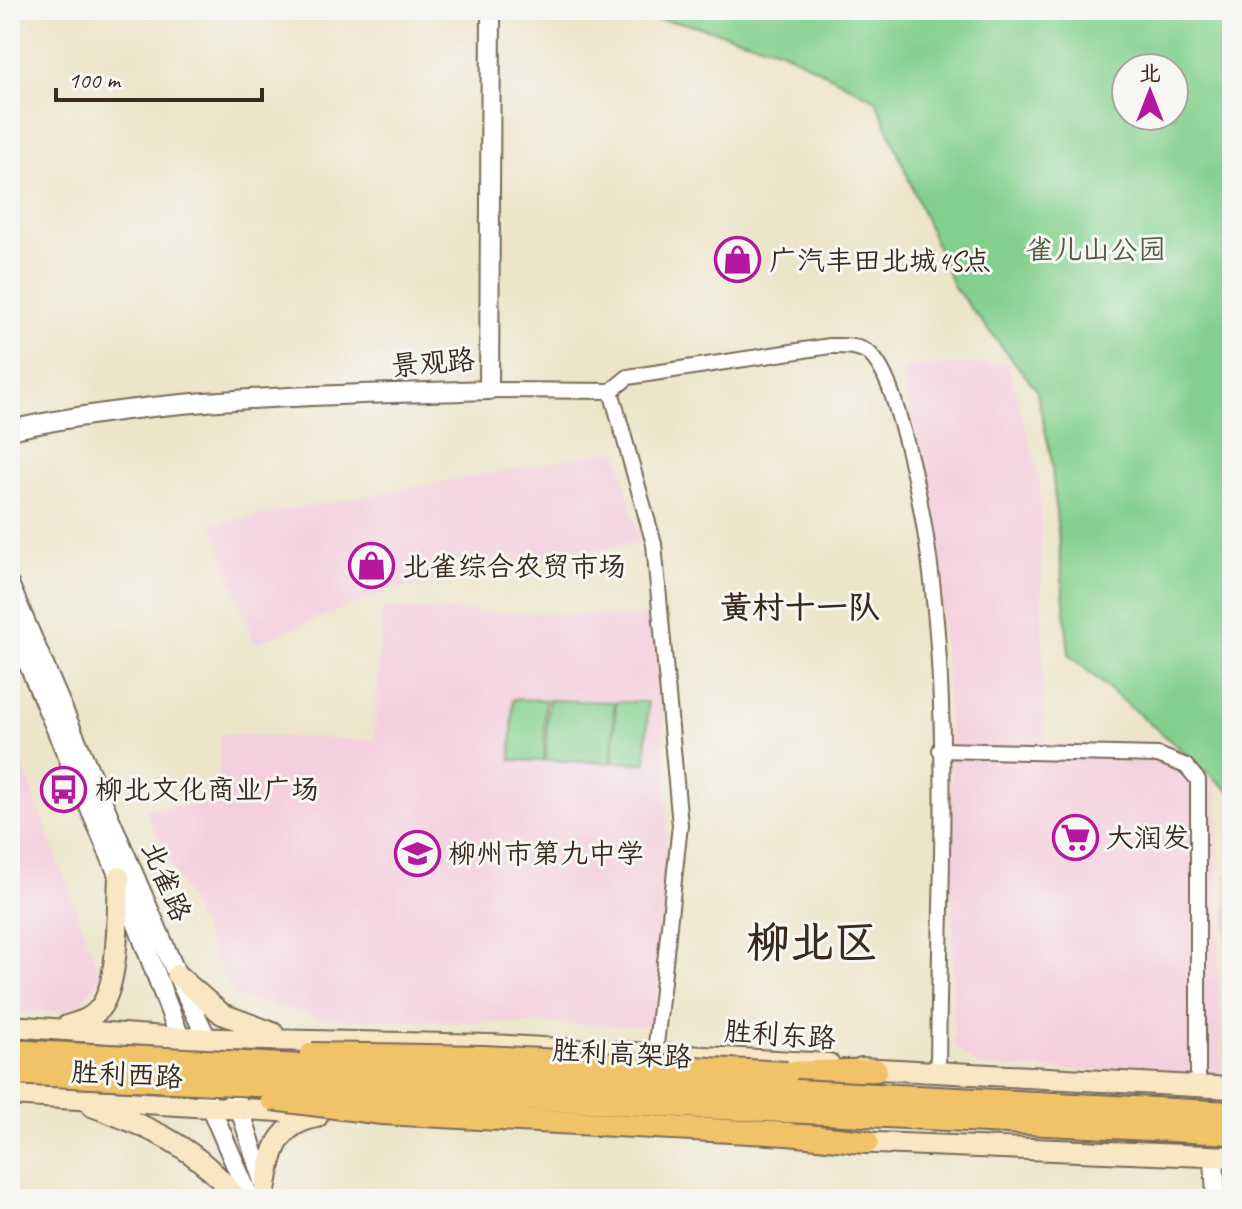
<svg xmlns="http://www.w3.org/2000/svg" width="1242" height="1209" font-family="Caveat,'LXGW WenKai TC',sans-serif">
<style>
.built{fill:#f4cfde}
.industrial{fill:#d0bdce}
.green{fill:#83d08e;stroke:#5f7d56;stroke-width:2;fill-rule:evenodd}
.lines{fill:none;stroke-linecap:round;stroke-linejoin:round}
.minor-casing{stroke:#796b5a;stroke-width:18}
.tertiary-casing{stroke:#796b5a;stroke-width:22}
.secondary-casing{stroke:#796b5a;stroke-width:24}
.primary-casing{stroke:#796b5a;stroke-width:26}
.minor{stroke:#fff;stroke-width:14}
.tertiary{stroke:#fff;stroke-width:18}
.secondary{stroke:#f9e7c3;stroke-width:20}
.primary{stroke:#f0c369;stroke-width:22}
.primary-bridge-casing{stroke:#796b5a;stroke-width:26;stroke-linecap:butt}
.primary-bridge{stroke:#f0c369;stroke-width:22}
.labels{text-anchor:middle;stroke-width:6;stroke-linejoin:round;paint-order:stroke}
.park-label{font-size:28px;fill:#515c40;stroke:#f6f6f2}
.poi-label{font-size:28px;fill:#3b2a1e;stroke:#f6f6f2;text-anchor:start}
.street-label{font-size:28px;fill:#3b2a1e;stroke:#f6f6f2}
.quarter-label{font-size:32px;font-weight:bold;fill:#3b2a1e;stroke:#f6f6f2}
.town-label{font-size:44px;font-weight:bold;fill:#3b2a1e;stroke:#f6f6f2}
</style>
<rect width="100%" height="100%" fill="#f6f6f2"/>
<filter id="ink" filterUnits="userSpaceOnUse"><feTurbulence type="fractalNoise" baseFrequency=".0125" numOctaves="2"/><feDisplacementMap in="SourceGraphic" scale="16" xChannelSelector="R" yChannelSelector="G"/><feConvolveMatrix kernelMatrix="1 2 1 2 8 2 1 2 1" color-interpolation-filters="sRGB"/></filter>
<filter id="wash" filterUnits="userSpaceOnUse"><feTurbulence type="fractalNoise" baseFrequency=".006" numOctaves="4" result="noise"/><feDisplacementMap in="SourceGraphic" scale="32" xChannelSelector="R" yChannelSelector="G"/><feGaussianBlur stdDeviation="1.8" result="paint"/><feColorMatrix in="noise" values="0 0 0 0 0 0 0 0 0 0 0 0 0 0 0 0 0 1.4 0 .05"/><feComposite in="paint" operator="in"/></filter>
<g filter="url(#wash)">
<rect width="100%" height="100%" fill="#ede5ca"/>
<path class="built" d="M 1008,363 L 1040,480 L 1044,745 L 1176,749 L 1217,784 L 1221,1075 L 978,1067 L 954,1045 L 950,743 L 937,558 L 902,368 Z
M 617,450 L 640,542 L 390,590 L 254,644 L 212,524 Z
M 382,609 L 661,616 L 669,898 L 653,1026 L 326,1019 L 233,996 L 145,809 L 218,803 L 220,734 L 374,740 Z
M 15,744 L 101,977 L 77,1010 L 10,1013 L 10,746 Z"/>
<path class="industrial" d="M 1226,874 L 1232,874 L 1232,1073 L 1225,1073 Z"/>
<path class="green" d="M 580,10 L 1232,10 L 1232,793 L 1069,655 L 1051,457 L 1036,389 L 953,286 L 876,100 L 781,50 L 689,24 ZM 1126,68 L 1174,68 L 1174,116 L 1126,116 Z
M 513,699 L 545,700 L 544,761 L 511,760 Z
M 548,700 L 614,702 L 612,763 L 546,760 Z
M 616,702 L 648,702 L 646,763 L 613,762 Z"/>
</g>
<g filter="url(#ink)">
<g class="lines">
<defs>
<path id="minor" d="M 489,390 L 611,391 L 628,377 L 830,346 C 843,346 861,345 871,355 C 888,373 895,404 902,427 C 960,627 939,864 938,1073
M 611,391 L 654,544 L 680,825 L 655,1054
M 940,750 L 1158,755 L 1186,766 L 1198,780 L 1198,1086"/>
<path id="tertiary" d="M 10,430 C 167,395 329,396 489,390 L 491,10
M 10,586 L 177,975 L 240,1109 L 265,1188
M 10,621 L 119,877 L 184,1048
M 195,1071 L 250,1199
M 1214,1157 L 1216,1199"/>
<path id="secondary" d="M 177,975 L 222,1014 L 273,1033
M 10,1026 L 179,1038 L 491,1045 L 829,1064
M 67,1026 C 79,1022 92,1019 100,1008 C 120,982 117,910 119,877
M 861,1068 L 1232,1088
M 10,1095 L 313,1113
M 92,1106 C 152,1128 197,1147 237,1199
M 852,1142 L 1232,1157
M 265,1190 C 272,1153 275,1125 317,1117"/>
<path id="primary" d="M 787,1073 L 876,1070
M 788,1134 L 867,1142"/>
</defs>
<use href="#minor" class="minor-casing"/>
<use href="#tertiary" class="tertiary-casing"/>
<use href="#secondary" class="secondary-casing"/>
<use href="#primary" class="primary-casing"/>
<use href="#minor" class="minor"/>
<use href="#tertiary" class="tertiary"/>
<use href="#secondary" class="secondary"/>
<use href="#primary" class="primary"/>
<defs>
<path id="primary-bridge" d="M 10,1051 L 1232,1113
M 312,1054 L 484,1057 L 787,1073
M 10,1073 L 1232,1133
M 272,1099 L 382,1113 L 788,1134"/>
</defs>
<use href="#primary-bridge" class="primary-bridge-casing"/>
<use href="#primary-bridge" class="primary-bridge"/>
</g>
</g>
<defs>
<symbol id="shop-ring" viewBox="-11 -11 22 22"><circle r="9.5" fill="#f6f6f2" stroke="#b5179e" stroke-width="1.5"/><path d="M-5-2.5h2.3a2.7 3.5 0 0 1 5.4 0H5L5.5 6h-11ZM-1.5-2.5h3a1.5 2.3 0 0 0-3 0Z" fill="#b5179e"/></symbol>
<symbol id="bus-ring" viewBox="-11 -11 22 22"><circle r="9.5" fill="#f6f6f2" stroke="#b5179e" stroke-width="1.5"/><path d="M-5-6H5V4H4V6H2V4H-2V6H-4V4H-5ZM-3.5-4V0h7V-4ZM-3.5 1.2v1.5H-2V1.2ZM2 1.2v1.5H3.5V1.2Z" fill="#b5179e"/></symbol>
<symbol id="supermarket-ring" viewBox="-11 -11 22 22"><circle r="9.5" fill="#f6f6f2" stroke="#b5179e" stroke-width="1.5"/><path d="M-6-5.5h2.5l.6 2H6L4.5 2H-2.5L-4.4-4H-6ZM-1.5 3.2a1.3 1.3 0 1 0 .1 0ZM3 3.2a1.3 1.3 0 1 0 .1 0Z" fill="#b5179e"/></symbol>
<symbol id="school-ring" viewBox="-11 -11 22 22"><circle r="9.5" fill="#f6f6f2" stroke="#b5179e" stroke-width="1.5"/><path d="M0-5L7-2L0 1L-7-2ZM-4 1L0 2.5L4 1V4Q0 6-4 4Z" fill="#b5179e"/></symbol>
</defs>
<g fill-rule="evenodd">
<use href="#shop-ring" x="712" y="234" width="51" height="51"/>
<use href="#shop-ring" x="346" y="540" width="51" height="51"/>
<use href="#bus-ring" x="38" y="764" width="51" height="51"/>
<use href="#supermarket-ring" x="1050" y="812" width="51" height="51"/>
<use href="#school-ring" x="392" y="828" width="51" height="51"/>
</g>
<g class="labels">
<g class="park-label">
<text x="1096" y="259">雀儿山公园</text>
</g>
<g class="poi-label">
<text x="769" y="270">广汽丰田北城4S点</text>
<text x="402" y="576">北雀综合农贸市场</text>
<text x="95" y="799">柳北文化商业广场</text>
<text x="1106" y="847">大润发</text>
<text x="448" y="863">柳州市第九中学</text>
</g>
<g class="street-label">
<text transform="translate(433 362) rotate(-5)" y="10">景观路</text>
<text transform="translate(167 881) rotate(67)" y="10">北雀路</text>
<text transform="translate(780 1034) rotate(4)" y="10">胜利东路</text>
<text transform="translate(622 1053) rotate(3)" y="10">胜利高架路</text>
<text transform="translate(127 1074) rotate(3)" y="10">胜利西路</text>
</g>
<g class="quarter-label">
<text x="800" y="618">黄村十一队</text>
</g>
<g class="town-label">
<text x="812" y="957">柳北区</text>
</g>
</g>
<rect width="1242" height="1209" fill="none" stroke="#f6f6f2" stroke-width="40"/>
<g transform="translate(1150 92)"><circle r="38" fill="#f6f6f2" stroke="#aba49d" stroke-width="2"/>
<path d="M0-6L14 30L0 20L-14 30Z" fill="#b5179e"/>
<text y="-12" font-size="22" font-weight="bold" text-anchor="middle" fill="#3b2a1e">北</text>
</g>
<path d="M56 88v12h206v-12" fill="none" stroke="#3b2a1e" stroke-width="4"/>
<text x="68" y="88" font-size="24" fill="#3b2a1e" stroke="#f6f6f2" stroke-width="6" paint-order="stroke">100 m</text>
</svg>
